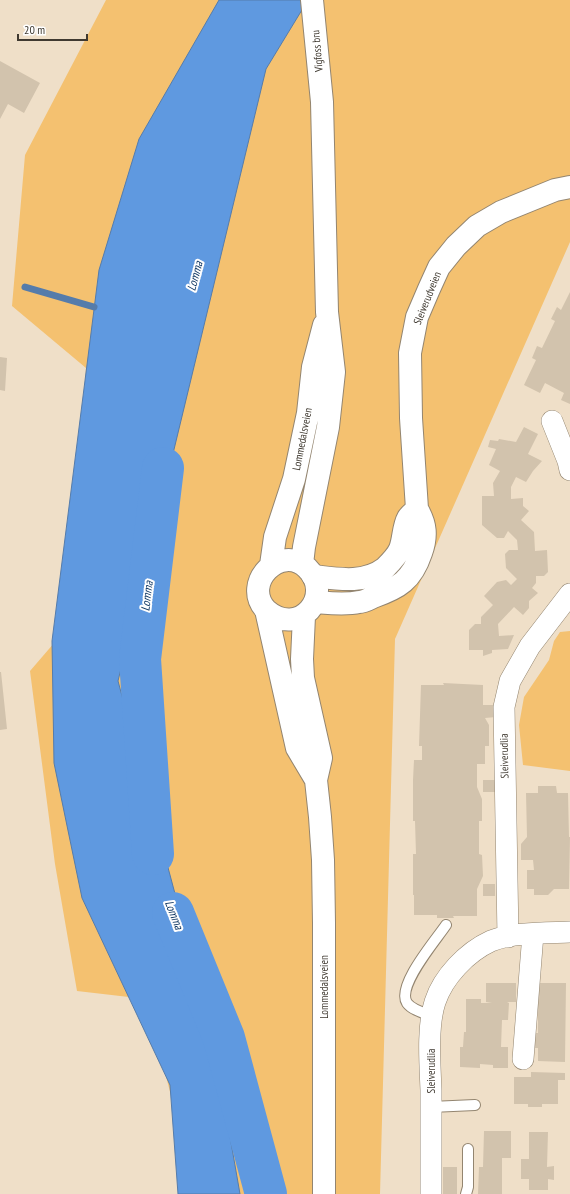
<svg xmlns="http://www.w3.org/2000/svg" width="570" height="1194" font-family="'PT Sans Narrow',sans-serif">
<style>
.green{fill:#f4c170}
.water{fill:#5f99e0;stroke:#557cab}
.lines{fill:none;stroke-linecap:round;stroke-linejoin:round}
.stream{stroke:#557cab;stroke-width:7}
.river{stroke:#5f99e0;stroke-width:42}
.building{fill:#d2c3ad}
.service-casing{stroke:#938570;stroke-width:12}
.minor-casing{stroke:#938570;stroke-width:22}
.tertiary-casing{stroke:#938570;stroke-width:24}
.secondary-casing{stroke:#938570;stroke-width:24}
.service{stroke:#fff;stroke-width:10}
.minor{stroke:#fff;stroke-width:21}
.tertiary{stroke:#fff;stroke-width:22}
.secondary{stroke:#fff;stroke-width:22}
.labels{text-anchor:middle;stroke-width:4;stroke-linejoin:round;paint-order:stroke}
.street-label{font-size:11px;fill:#3f3930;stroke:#fff}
.water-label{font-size:12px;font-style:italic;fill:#08315e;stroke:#fff}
</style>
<rect width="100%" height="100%" fill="#efdfc8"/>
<path class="green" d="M 106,0 L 570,0 L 570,242 L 395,639 L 380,1194 L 185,1194 L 175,1111 L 146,999 L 77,991 L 55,864 L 30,671 L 67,628 L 86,368 L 12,306 L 25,155 Z
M 570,631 L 570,771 L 523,765 L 519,725 L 524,697 L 549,660 L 554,641 L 560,632 Z"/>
<path class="water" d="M 219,0 L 308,0 L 266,69 L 118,681 L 211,1028 L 240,1194 L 178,1194 L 170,1085 L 82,898 L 54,763 L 52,641 L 99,270 L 139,139 Z"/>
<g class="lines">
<path class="stream" d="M 25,287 L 94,307"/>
<path class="river" d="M 153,854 L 140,659 L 163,468
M 173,913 L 224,1038 L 266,1194"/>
</g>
<path class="building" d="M 0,61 L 40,83 L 24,113 L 8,104 L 0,119 Z
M 570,292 L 570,404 L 561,400 L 564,393 L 545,383 L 540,393 L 524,385 L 536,360 L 532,358 L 537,346 L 542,348 L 555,321 L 551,319 L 557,307 L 561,310 Z
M 0,357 L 7,358 L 5,391 L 0,390 Z
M 524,427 L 538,434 L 528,454 L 542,461 L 533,471 L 526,482 L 516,477 L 511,487 L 511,499 L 523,498 L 523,506 L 529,511 L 521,520 L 534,532 L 535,551 L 547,550 L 548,572 L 544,576 L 536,576 L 536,583 L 532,588 L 538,593 L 529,601 L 529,608 L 523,615 L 514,607 L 498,624 L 499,636 L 514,635 L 508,649 L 492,650 L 492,653 L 483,656 L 483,650 L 469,650 L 469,630 L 475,624 L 481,624 L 481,617 L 493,605 L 484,596 L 497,582 L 506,580 L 511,585 L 517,579 L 506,568 L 505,554 L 509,550 L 518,550 L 517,540 L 508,531 L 504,538 L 497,538 L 482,525 L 482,496 L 494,496 L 493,483 L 500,471 L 489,465 L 496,449 L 488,447 L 490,440 L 498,441 L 499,439 L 516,442 Z
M 0,672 L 1,672 L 7,729 L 0,730 Z
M 443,683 L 483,685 L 483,705 L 496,705 L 496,717 L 485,718 L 489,725 L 489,746 L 485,746 L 485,764 L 477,764 L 477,787 L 482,799 L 482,821 L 479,821 L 479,854 L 482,855 L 483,876 L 477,889 L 477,916 L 453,916 L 454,918 L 437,918 L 437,915 L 414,915 L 414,895 L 413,895 L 413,854 L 416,854 L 415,821 L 413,821 L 413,780 L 414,760 L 422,760 L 422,746 L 419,746 L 421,685 L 444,685 Z
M 483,780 L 496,780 L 496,792 L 483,792 Z
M 538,786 L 556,786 L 557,793 L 568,793 L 569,837 L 570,837 L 569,889 L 554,889 L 548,895 L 534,895 L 534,889 L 527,889 L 527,870 L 534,870 L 533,860 L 521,860 L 521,844 L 527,837 L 526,793 L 538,793 Z
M 483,884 L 495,884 L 495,896 L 483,896 Z
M 486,983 L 516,983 L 516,1002 L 507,1002 L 509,1003 L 508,1020 L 502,1020 L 501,1047 L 508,1047 L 508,1068 L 493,1068 L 493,1065 L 480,1064 L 480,1068 L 460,1067 L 460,1047 L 463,1047 L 464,1032 L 466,1032 L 466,999 L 481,999 L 481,1003 L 492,1003 L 486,1002 Z
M 538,983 L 566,983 L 565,1062 L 538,1061 L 538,1048 L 535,1048 L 535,1033 L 538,1033 Z
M 531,1072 L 565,1073 L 565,1080 L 558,1080 L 558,1104 L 542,1104 L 542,1107 L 528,1107 L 528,1104 L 514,1104 L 514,1077 L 531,1077 Z
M 484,1131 L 511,1131 L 511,1158 L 502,1158 L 502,1194 L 478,1194 L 479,1167 L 483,1167 Z
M 529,1132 L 548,1132 L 547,1167 L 554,1166 L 554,1180 L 548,1179 L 548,1190 L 529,1190 L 529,1179 L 521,1179 L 521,1159 L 529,1159 Z
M 443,1167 L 457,1167 L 457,1194 L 443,1194 Z"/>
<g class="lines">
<defs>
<path id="service" d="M 432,1016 C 424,1013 412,1010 407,1003 C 396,986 436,940 446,925
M 431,1107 L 475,1105
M 466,1194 L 468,1187 L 468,1149"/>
<path id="minor" d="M 552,421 L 568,461 L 570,470
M 508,937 L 504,707 L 510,681 L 530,646 L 570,594
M 523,1059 L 533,934
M 431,1194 C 431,1159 431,1125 431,1090 C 430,1065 427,1026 435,1002 C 443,977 467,952 491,941 C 514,932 546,933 570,932"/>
<path id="tertiary" d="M 313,576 C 338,579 364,584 385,568 C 391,562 397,556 400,549 C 404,539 403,527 408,518 C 410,515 414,512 417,509
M 315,602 C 329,603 345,605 359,602 C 364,602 369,599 373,597 C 399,588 412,580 421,553 C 427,536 426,524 417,509 L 411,418 L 410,353 L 417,317 L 429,289 L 439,267 L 456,246 L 477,226 L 501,212 L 555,190 L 570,187"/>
<path id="secondary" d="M 302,564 L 304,547 L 328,427 L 334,372 L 327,312 L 322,102 L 312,0
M 271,565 L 275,537 L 294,479 L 308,413 L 313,367 L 324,325
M 266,610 C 299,639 335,595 307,568 C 281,543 241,583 266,610 L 297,748 L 316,780
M 304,616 L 302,659 L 303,678 L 321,758 L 316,780 L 320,817 L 323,860 L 324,923 L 324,1194"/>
</defs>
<use href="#service" class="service-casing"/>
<use href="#minor" class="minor-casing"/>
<use href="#tertiary" class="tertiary-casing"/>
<use href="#secondary" class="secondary-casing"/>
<use href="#service" class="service"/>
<use href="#minor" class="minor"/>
<use href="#tertiary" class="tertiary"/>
<use href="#secondary" class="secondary"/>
</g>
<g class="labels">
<g class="street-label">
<text transform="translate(317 51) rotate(-95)" y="4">Vigfoss bru</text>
<text transform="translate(427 298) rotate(-68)" y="4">Sleiverudveien</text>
<text transform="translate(302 439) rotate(-79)" y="4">Lommedalsveien</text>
<text transform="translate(504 756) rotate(-91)" y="4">Sleiverudlia</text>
<text transform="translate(324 987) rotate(-90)" y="4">Lommedalsveien</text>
<text transform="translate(431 1071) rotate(-90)" y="4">Sleiverudlia</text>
</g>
<g class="water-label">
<text transform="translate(195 276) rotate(-75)" y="4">Lomma</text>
<text transform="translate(147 596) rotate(-83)" y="4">Lomma</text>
<text transform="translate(174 915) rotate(68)" y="4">Lomma</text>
</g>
</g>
<path d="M18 34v6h69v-6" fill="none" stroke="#3f3930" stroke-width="2"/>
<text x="24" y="34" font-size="12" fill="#3f3930" stroke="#ffffff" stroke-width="3" paint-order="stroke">20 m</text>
</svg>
